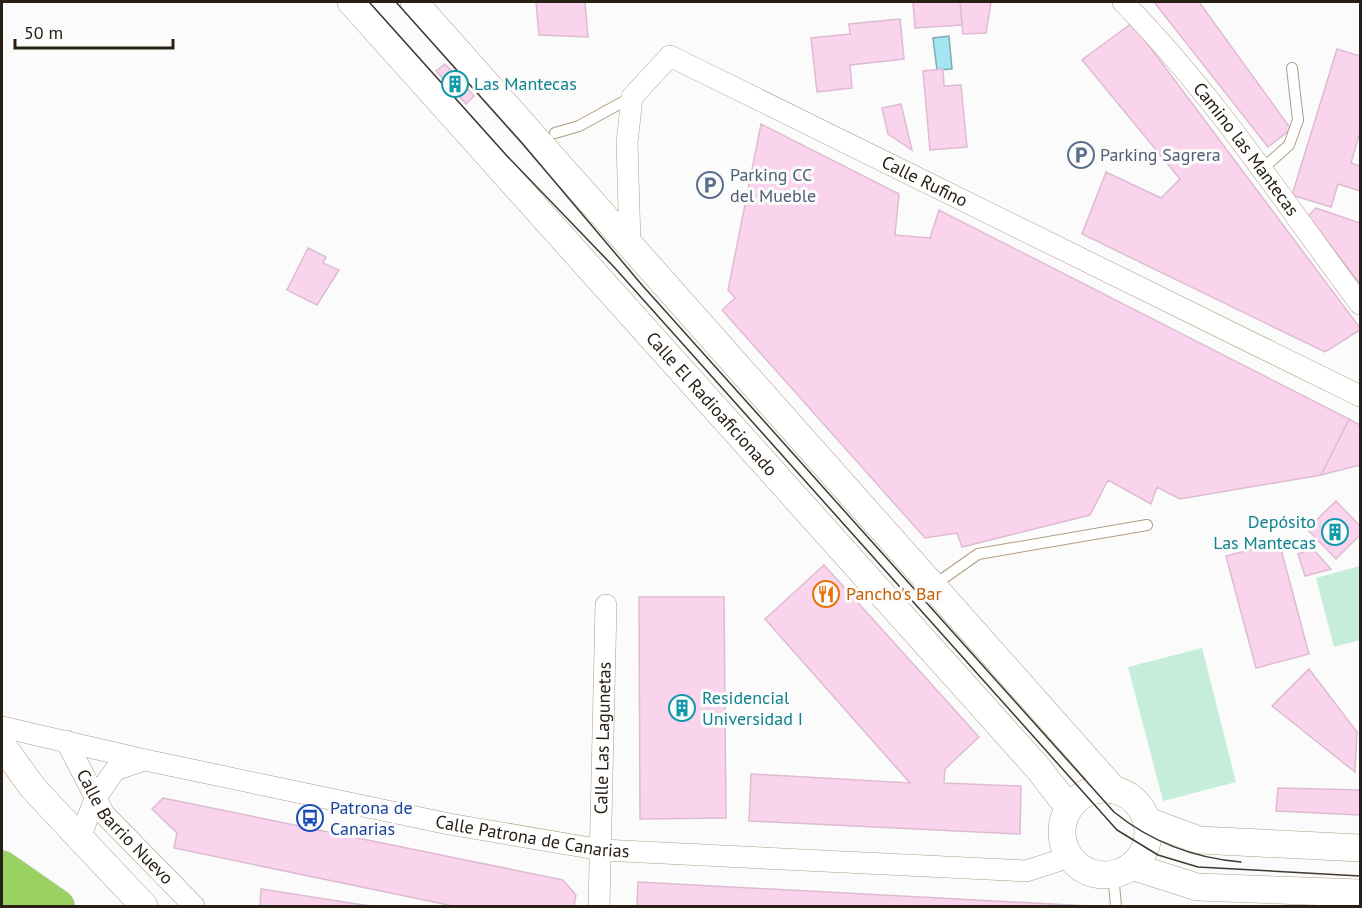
<svg xmlns="http://www.w3.org/2000/svg" width="1362" height="908" font-family="'PT Sans',sans-serif">
<style>
.green{fill:#c6edd9}
.water{fill:#a3e6f2;stroke:#7eabb0;stroke-width:1.5}
.building{fill:#fad4ed;stroke:#ddbcd2;stroke-width:1.5}
.lines{fill:none;stroke-linecap:round;stroke-linejoin:round}
.service-casing{stroke:#b19d80;stroke-width:12}
.minor-casing{stroke:#b19d80;stroke-width:22}
.tertiary-casing{stroke:#b19d80;stroke-width:28}
.motorway-casing{stroke:#d8d7d5;stroke-width:34}
.service{stroke:#fff;stroke-width:10}
.minor{stroke:#fff;stroke-width:21}
.tertiary{stroke:#fff;stroke-width:27}
.motorway{stroke:#99d162;stroke-width:33}
.tram{stroke:#3f382e;stroke-width:1.5}
.labels{text-anchor:middle;stroke-width:6;stroke-linejoin:round;paint-order:stroke}
.culture-label{font-size:18px;fill:#0d838f;stroke:#fbfbfb;text-anchor:start}
.street-label{font-size:18px;fill:#282015;stroke:#fbfbfb}
.service-label{font-size:18px;fill:#4e5e75;stroke:#fbfbfb;text-anchor:start}
.food-label{font-size:18px;fill:#c56008;stroke:#fbfbfb;text-anchor:start}
.transit-label{font-size:18px;fill:#164399;stroke:#fbfbfb;text-anchor:start}
</style>
<rect width="100%" height="100%" fill="#fbfbfb"/>
<path class="green" d="M 1360,566 L 1360,640 L 1334,647 L 1316,578 Z
M 1202,648 L 1236,782 L 1163,801 L 1128,667 Z"/>
<path class="water" d="M 949,36 L 952,69 L 937,70 L 933,38 Z"/>
<path class="building" d="M 536,2 L 585,2 L 588,37 L 539,35 Z
M 913,2 L 960,2 L 962,25 L 915,28 Z
M 960,2 L 991,2 L 986,33 L 963,34 Z
M 1154,2 L 1199,2 L 1291,129 L 1268,147 Z
M 900,19 L 904,59 L 850,65 L 852,88 L 817,92 L 811,38 L 850,34 L 849,24 Z
M 1132,23 L 1360,328 L 1360,330 L 1325,352 L 1082,234 L 1106,172 L 1161,198 L 1180,179 L 1082,60 Z
M 1337,49 L 1360,56 L 1360,132 L 1351,163 L 1360,166 L 1360,191 L 1338,184 L 1331,207 L 1292,195 Z
M 445,64 L 474,96 L 466,104 L 436,71 Z
M 943,69 L 944,86 L 961,85 L 967,147 L 930,150 L 923,71 Z
M 901,104 L 912,150 L 888,134 L 882,108 Z
M 761,124 L 899,194 L 895,235 L 930,238 L 939,210 L 1349,419 L 1321,475 L 1180,499 L 1157,487 L 1151,504 L 1108,480 L 1090,515 L 962,547 L 957,533 L 925,538 L 722,310 L 735,298 L 728,290 Z
M 1316,208 L 1360,223 L 1360,284 L 1308,216 Z
M 308,248 L 326,257 L 323,263 L 339,270 L 317,305 L 287,290 Z
M 1349,419 L 1360,425 L 1360,465 L 1321,475 Z
M 1336,501 L 1360,526 L 1360,535 L 1336,559 L 1307,529 Z
M 1279,542 L 1309,654 L 1256,668 L 1226,556 Z
M 1313,549 L 1331,569 L 1305,576 L 1298,554 Z
M 824,565 L 979,737 L 945,769 L 944,783 L 1021,786 L 1020,834 L 749,821 L 751,774 L 910,783 L 765,619 Z
M 639,597 L 724,597 L 726,818 L 640,819 Z
M 1309,669 L 1357,732 L 1355,772 L 1272,706 Z
M 1278,788 L 1360,790 L 1360,815 L 1276,811 Z
M 163,798 L 563,880 L 576,895 L 574,906 L 453,906 L 174,848 L 177,833 L 152,809 Z
M 638,882 L 1089,906 L 637,906 Z
M 261,889 L 370,906 L 260,906 Z"/>
<g class="lines">
<defs>
<path id="service" d="M 555,133 L 579,126 L 632,97
M 1260,171 L 1289,145 L 1298,120 L 1292,68
M 934,585 L 978,554 L 1147,525
M 1113,873 L 1116,906"/>
<g id="minor">
<path id="s1" d="M 1123,2 C 1213,93 1284,202 1360,304"/>
<path id="s2" d="M 630,243 L 627,143 L 632,97 L 670,56 L 1360,396"/>
<path id="s3" d="M 2,727 L 145,760 L 449,824 L 602,850 L 1026,871 L 1070,857"/>
<path id="s4" d="M 66,741 L 104,814 L 194,906"/>
<path d="M 79,840 L 95,799 L 115,770 L 144,760"/>
<path id="s5" d="M 599,906 L 606,605"/>
</g>
<g id="tertiary">
<path id="s6" d="M 351,2 L 1038,768 L 1069,808"/>
<path d="M 414,2 L 1114,790"/>
<path d="M 2,745 L 33,788 L 144,906"/>
<circle cx="1105" cy="832" r="43"/>
<path d="M 1147,821 L 1199,840 L 1360,848"/>
<path d="M 1131,866 L 1197,887 L 1360,893"/>
</g>
<path id="motorway" d="M 2,867 L 58,906
M 2,894 L 13,906"/>
</defs>
<use href="#service" class="service-casing"/>
<use href="#minor" class="minor-casing"/>
<use href="#tertiary" class="tertiary-casing"/>
<use href="#motorway" class="motorway-casing"/>
<use href="#service" class="service"/>
<use href="#minor" class="minor"/>
<use href="#tertiary" class="tertiary"/>
<use href="#motorway" class="motorway"/>
<path class="tram" d="M 369,2 L 507,156 L 614,267 L 1117,830 L 1158,855 L 1198,867 L 1360,876
M 396,2 L 522,143 L 642,285 L 1114,812 C 1151,842 1194,858 1241,862"/>
</g>
<defs>
<symbol id="building-ring" viewBox="-11 -11 22 22"><circle r="9.5" fill="#fbfbfb" stroke="#0f9aa8" stroke-width="1.5"/><path d="M-4-6H4V6H1V3H-1V6H-4ZM-2.5-4.3h1.7v1.8h-1.7ZM.8-4.3h1.7v1.8H.8ZM-2.5-1h1.7V.8h-1.7ZM.8-1h1.7V.8H.8Z" fill="#0f9aa8"/></symbol>
<symbol id="parking-ring" viewBox="-11 -11 22 22"><circle r="9.5" fill="#fbfbfb" stroke="#5c6f8a" stroke-width="1.5"/><path d="M-3.5-5.5H1a3.5 3.5 0 0 1 0 7H-1V5.5H-3.5ZM-1-3.4V-.6H.8a1.4 1.4 0 0 0 0-2.8Z" fill="#5c6f8a"/></symbol>
<symbol id="restaurant-ring" viewBox="-11 -11 22 22"><circle r="9.5" fill="#fbfbfb" stroke="#e8710a" stroke-width="1.5"/><path d="M-5-6h1v4h1v-4h1v4h1v-4h1v5L-1.5 .5V6h-2V.5L-5-1ZM5-6V6H3V1.5H1.5Q1.5-4 5-6Z" fill="#e8710a"/></symbol>
<symbol id="bus-ring" viewBox="-11 -11 22 22"><circle r="9.5" fill="#fbfbfb" stroke="#1a4fb4" stroke-width="1.5"/><path d="M-5-6H5V4H4V6H2V4H-2V6H-4V4H-5ZM-3.5-4V0h7V-4ZM-3.5 1.2v1.5H-2V1.2ZM2 1.2v1.5H3.5V1.2Z" fill="#1a4fb4"/></symbol>
</defs>
<g fill-rule="evenodd">
<use href="#building-ring" x="440" y="69" width="30" height="30"/>
<use href="#parking-ring" x="1066" y="140" width="30" height="30"/>
<use href="#parking-ring" x="695" y="170" width="30" height="30"/>
<use href="#building-ring" x="1320" y="517" width="30" height="30"/>
<use href="#restaurant-ring" x="811" y="579" width="30" height="30"/>
<use href="#building-ring" x="667" y="693" width="30" height="30"/>
<use href="#bus-ring" x="295" y="803" width="30" height="30"/>
</g>
<g class="labels">
<g class="culture-label">
<text x="474" y="90">Las Mantecas</text>
<text x="1316" y="528" text-anchor="end">Depósito<tspan x="1316" dy="21">Las Mantecas</tspan></text>
<text x="702" y="704">Residencial<tspan x="702" dy="21">Universidad I</tspan></text>
</g>
<g class="street-label">
<text dy="6" stroke="none"><textPath href="#s1" startOffset="192">Camino las Mantecas</textPath></text>
<text dy="6" stroke="none"><textPath href="#s2" startOffset="486">Calle Rufino</textPath></text>
<text dy="6" stroke="none"><textPath href="#s6" startOffset="540">Calle El Radioaficionado</textPath></text>
<text dy="6" stroke="none"><textPath href="#s5" startOffset="168">Calle Las Lagunetas</textPath></text>
<text dy="6" stroke="none"><textPath href="#s4" startOffset="105">Calle Barrio Nuevo</textPath></text>
<text dy="6" stroke="none"><textPath href="#s3" startOffset="542">Calle Patrona de Canarias</textPath></text>
</g>
<g class="service-label">
<text x="1100" y="161">Parking Sagrera</text>
<text x="730" y="181">Parking CC<tspan x="730" dy="21">del Mueble</tspan></text>
</g>
<g class="food-label">
<text x="846" y="600">Pancho's Bar</text>
</g>
<g class="transit-label">
<text x="330" y="814">Patrona de<tspan x="330" dy="21">Canarias</tspan></text>
</g>
</g>
<rect width="1362" height="908" fill="none" stroke="#282015" stroke-width="6"/>
<path d="M15 39v9h158v-9" fill="none" stroke="#282015" stroke-width="3"/>
<text x="24" y="39" font-size="18" fill="#282015" stroke="#fbfbfb" stroke-width="4.5" paint-order="stroke">50 m</text>
</svg>
